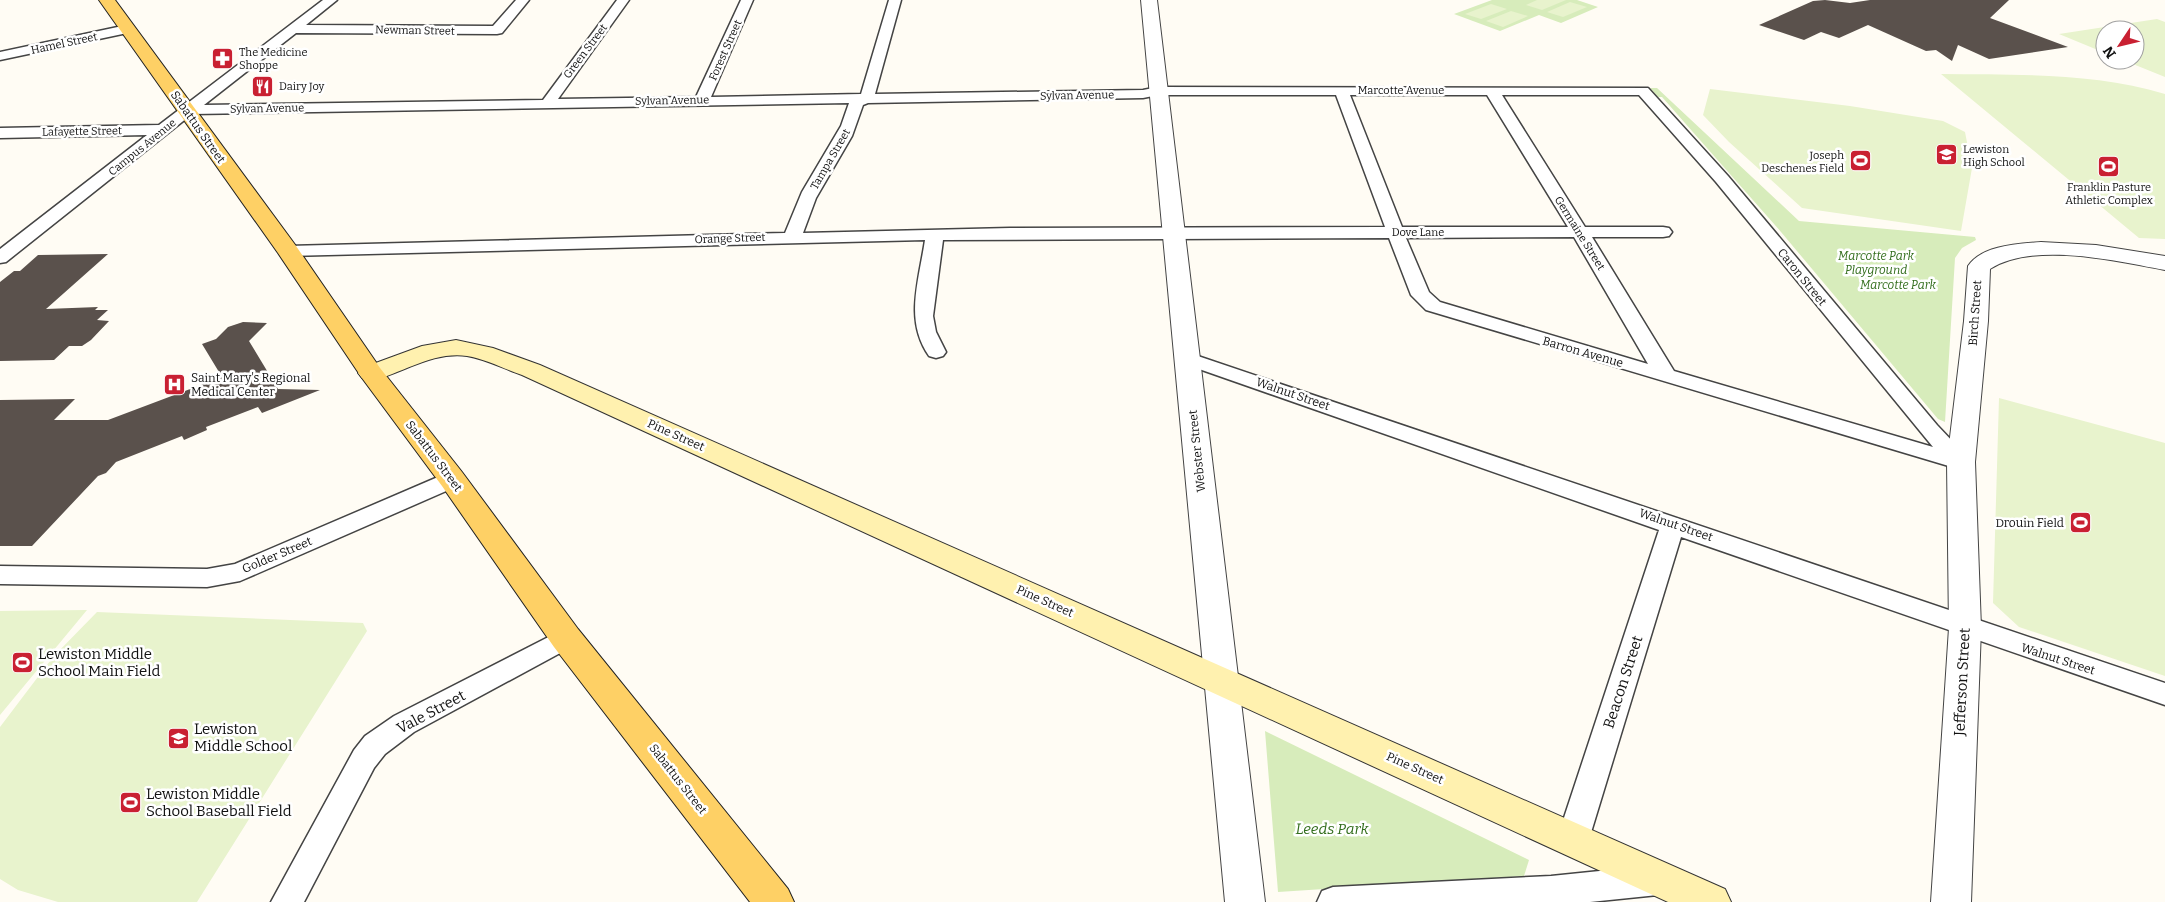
<svg xmlns="http://www.w3.org/2000/svg" width="2165" height="902" font-family="Bitter,serif">
<style>
.green{fill:#d7ecbb}
.pitch{fill:#e8f3cd}
.building{fill:#5a514c}
.lines{fill:none;stroke-linecap:round;stroke-linejoin:round}
.minor-casing{stroke:#444;stroke-width:3}
.tertiary-casing{stroke:#444;stroke-width:2}
.secondary-casing{stroke:#333;stroke-width:2}
.primary-casing{stroke:#222;stroke-width:2}
.minor{fill:#fff;fill-rule:evenodd}
.tertiary{fill:#fff;fill-rule:evenodd}
.secondary{fill:#fff1af;fill-rule:evenodd}
.primary{fill:#fed065;fill-rule:evenodd}
.labels{text-anchor:middle;stroke-width:5;stroke-linejoin:round;paint-order:stroke}
.far-street-label{font-size:11px;fill:#111;stroke:#fff}
.far-poi-label{font-size:11px;fill:#111;stroke:#fff;text-anchor:start}
.street-label{font-size:12px;fill:#111;stroke:#fff}
.park-label{font-size:12px;font-style:italic;fill:#326d1c;stroke:#fff}
.poi-label{font-size:12px;fill:#111;stroke:#fff;text-anchor:start}
.near-poi-label{font-size:15px;fill:#111;stroke:#fff;text-anchor:start}
.near-street-label{font-size:15px;fill:#111;stroke:#fff}
.near-park-label{font-size:15px;font-style:italic;fill:#326d1c;stroke:#fff}
</style>
<rect width="100%" height="100%" fill="#fffcf4"/>
<path class="green" d="M 1492,0 L 1577,0 L 1598,7 L 1561,23 L 1539,15 L 1500,31 L 1454,14 Z
M 1650,88 L 1657,88 L 1799,221 L 1975,237 L 1976,240 L 1962,248 L 1955,258 L 1945,422 L 1938,419 L 1781,232 L 1662,97 L 1658,97 Z
M 1265,731 L 1529,860 L 1524,876 L 1278,892 Z"/>
<path class="pitch" d="M 1537,0 L 1566,0 L 1542,10 L 1526,5 Z
M 1570,2 L 1587,7 L 1563,17 L 1547,12 Z
M 1491,4 L 1507,9 L 1481,19 L 1465,14 Z
M 1511,11 L 1528,16 L 1503,27 L 1486,21 Z
M 2157,19 L 2165,22 L 2165,77 L 2123,60 L 2135,60 L 2135,30 L 2105,30 L 2105,53 L 2059,34 Z
M 1941,74 C 2016,75 2093,72 2165,94 L 2165,239 L 2139,238 Z
M 1710,89 L 1850,106 L 1943,121 L 1965,132 L 1972,168 L 1961,231 L 1802,208 L 1729,142 L 1703,115 Z
M 1999,398 L 2165,443 L 2165,676 L 2019,627 L 1993,603 Z
M 87,610 L 0,715 L 0,611 Z
M 97,612 L 363,623 L 367,631 L 197,902 L 58,902 L 18,890 L 0,879 L 0,727 L 53,657 Z"/>
<path class="building" d="M 1825,0 L 1850,3 L 1870,0 L 2009,0 L 1990,18 L 2068,47 L 1989,59 L 1958,45 L 1952,61 L 1936,50 L 1926,51 L 1868,25 L 1839,38 L 1821,32 L 1804,40 L 1759,25 L 1813,1 Z
M 108,254 L 46,309 L 98,307 L 95,310 L 108,310 L 97,320 L 109,321 L 91,340 L 82,346 L 69,346 L 54,360 L 0,361 L 0,282 L 14,271 L 20,271 L 38,255 Z
M 243,322 L 267,323 L 249,341 L 278,389 L 320,390 L 262,413 L 258,407 L 206,427 L 207,430 L 184,440 L 182,436 L 116,462 L 106,473 L 98,476 L 32,546 L 0,546 L 0,400 L 75,399 L 54,420 L 108,420 L 222,377 L 202,344 L 216,339 L 228,327 Z"/>
<g class="lines">
<defs>
<path id="minor" d="M 323,0 L 337,0 L 306,25 L 493,26 L 516,0 L 529,0 L 502,33 L 497,34 L 296,33 L 204,105 L 543,100 L 617,0 L 629,0 L 558,99 L 696,97 L 741,0 L 753,0 L 711,97 L 861,94 L 889,0 L 901,0 L 875,94 L 1143,90 L 1158,87 L 1648,88 L 1728,176 L 1937,425 L 1972,462 L 1969,467 L 1961,470 L 1952,467 L 1426,310 L 1411,295 L 1389,238 L 943,240 L 933,316 L 936,332 L 946,352 L 943,356 L 936,358 L 929,356 C 904,320 919,281 925,240 L 288,256 L 282,255 L 279,251 L 282,247 L 288,246 L 785,233 L 802,192 L 841,126 L 849,103 L 192,114 L 6,262 L 0,263 L 0,249 L 147,135 L 0,138 L 0,128 L 159,125 ZM 1158,95 L 1336,95 L 1385,227 L 1010,228 L 803,233 L 816,198 L 852,136 L 863,105 L 868,103 L 1143,98 ZM 1350,95 L 1487,95 L 1568,227 L 1402,227 ZM 1502,95 L 1639,95 L 1716,182 L 1933,447 L 1674,371 L 1592,237 L 1663,237 L 1669,236 L 1672,232 L 1669,228 L 1663,227 L 1585,227 ZM 1574,237 L 1648,364 L 1440,302 L 1429,292 L 1406,238 Z
M 127,25 L 132,26 L 134,29 L 132,32 L 0,60 L 0,52 Z
M 1186,352 L 2165,683 L 2165,705 L 1681,537 L 1589,839 L 1584,849 L 1573,853 L 1562,849 L 1557,839 L 1659,530 L 1179,362 L 1176,358 L 1179,354 Z
M 452,471 L 460,473 L 464,479 L 460,485 L 240,581 L 207,587 L 0,584 L 0,566 L 207,569 L 235,564 Z
M 566,628 L 575,631 L 579,638 L 575,645 L 414,732 L 385,754 L 374,768 L 304,902 L 271,902 L 354,750 L 365,736 L 394,716 Z
M 1658,865 L 1669,869 L 1674,880 L 1669,891 L 1658,895 L 1590,902 L 1317,902 L 1322,891 L 1333,887 L 1551,876 Z"/>
<path id="tertiary" d="M 1141,0 L 1157,0 L 1265,902 L 1225,902 Z
M 2041,242 L 2096,245 L 2165,256 L 2165,270 C 2117,261 2033,241 1990,269 L 1988,321 L 1975,462 L 1981,628 L 1971,902 L 1931,902 L 1949,628 L 1947,462 L 1964,321 L 1968,266 C 1982,245 2018,244 2041,242 Z"/>
<path id="secondary" d="M 456,340 L 493,348 L 540,365 L 1725,889 L 1731,902 L 1668,902 L 522,375 C 504,369 486,359 467,356 C 433,351 403,373 371,381 L 362,378 L 358,373 L 362,368 L 422,346 Z"/>
<path id="primary" d="M 99,0 L 115,0 L 296,246 L 380,368 L 462,472 L 578,629 L 788,889 L 794,902 L 750,902 L 554,647 L 442,486 L 362,378 L 278,253 Z"/>
</defs>
<use href="#minor" class="minor-casing"/>
<use href="#tertiary" class="tertiary-casing"/>
<use href="#secondary" class="secondary-casing"/>
<use href="#primary" class="primary-casing"/>
<use href="#minor" class="minor"/>
<use href="#tertiary" class="tertiary"/>
<use href="#secondary" class="secondary"/>
<use href="#primary" class="primary"/>
</g>
<defs>
<symbol id="pharmacy-square" viewBox="-11 -11 22 22"><rect x="-9" y="-9" width="18" height="18" rx="4" fill="#c92032" stroke="#fff"/><path d="M-2-6h4v4h4v4h-4v4h-4v-4h-4v-4h4Z" fill="#fff"/></symbol>
<symbol id="restaurant-square" viewBox="-11 -11 22 22"><rect x="-9" y="-9" width="18" height="18" rx="4" fill="#c92032" stroke="#fff"/><path d="M-5-6h1v4h1v-4h1v4h1v-4h1v5L-1.5 .5V6h-2V.5L-5-1ZM5-6V6H3V1.5H1.5Q1.5-4 5-6Z" fill="#fff"/></symbol>
<symbol id="school-square" viewBox="-11 -11 22 22"><rect x="-9" y="-9" width="18" height="18" rx="4" fill="#c92032" stroke="#fff"/><path d="M0-5L7-2L0 1L-7-2ZM-4 1L0 2.5L4 1V4Q0 6-4 4Z" fill="#fff"/></symbol>
<symbol id="stadium-square" viewBox="-11 -11 22 22"><rect x="-9" y="-9" width="18" height="18" rx="4" fill="#c92032" stroke="#fff"/><path d="M0-5a6.5 5 0 1 0 0 10a6.5 5 0 1 0 0-10ZM-3.5-1.8h7v3.6h-7Z" fill="#fff"/></symbol>
<symbol id="hospital-square" viewBox="-11 -11 22 22"><rect x="-9" y="-9" width="18" height="18" rx="4" fill="#c92032" stroke="#fff"/><path d="M-5-5h3v3.5h4V-5h3V5h-3V1.5h-4V5h-3Z" fill="#fff"/></symbol>
</defs>
<g fill-rule="evenodd">
<use href="#pharmacy-square" x="210" y="46" width="25" height="25"/>
<use href="#restaurant-square" x="250" y="74" width="25" height="25"/>
<use href="#school-square" x="1934" y="142" width="25" height="25"/>
<use href="#stadium-square" x="1848" y="148" width="25" height="25"/>
<use href="#stadium-square" x="2096" y="154" width="25" height="25"/>
<use href="#hospital-square" x="162" y="372" width="25" height="25"/>
<use href="#stadium-square" x="2068" y="510" width="25" height="25"/>
<use href="#stadium-square" x="10" y="650" width="25" height="25"/>
<use href="#school-square" x="166" y="726" width="25" height="25"/>
<use href="#stadium-square" x="118" y="790" width="25" height="25"/>
</g>
<g class="labels">
<g class="far-street-label">
<text transform="translate(415 30) rotate(1)" y="4">Newman Street</text>
<text transform="translate(64 43) rotate(-12)" y="4">Hamel Street</text>
<text transform="translate(725 50) rotate(-66)" y="4">Forest Street</text>
<text transform="translate(585 51) rotate(-53)" y="4">Green Street</text>
<text x="1401" y="94">Marcotte Avenue</text>
<text transform="translate(1077 95) rotate(-1)" y="4">Sylvan Avenue</text>
<text transform="translate(672 100) rotate(-1)" y="4">Sylvan Avenue</text>
<text transform="translate(267 108) rotate(-1)" y="4">Sylvan Avenue</text>
<text transform="translate(82 131) rotate(-1)" y="4">Lafayette Street</text>
<text transform="translate(142 147) rotate(-39)" y="4">Campus Avenue</text>
<text transform="translate(830 159) rotate(-60)" y="4">Tampa Street</text>
<text x="1418" y="236">Dove Lane</text>
<text transform="translate(1580 233) rotate(58)" y="4">Germaine Street</text>
<text transform="translate(730 238) rotate(-2)" y="4">Orange Street</text>
</g>
<g class="far-poi-label">
<text x="239" y="56">The Medicine<tspan x="239" dy="13">Shoppe</tspan></text>
<text x="279" y="90">Dairy Joy</text>
<text x="1963" y="153">Lewiston<tspan x="1963" dy="13">High School</tspan></text>
<text x="1844" y="159" text-anchor="end">Joseph<tspan x="1844" dy="13">Deschenes Field</tspan></text>
<text x="2109" y="191" text-anchor="middle">Franklin Pasture<tspan x="2109" dy="13">Athletic Complex</tspan></text>
</g>
<g class="street-label">
<text transform="translate(198 127) rotate(55)" y="4">Sabattus Street</text>
<text transform="translate(1802 277) rotate(51)" y="4">Caron Street</text>
<text transform="translate(1975 313) rotate(-86)" y="4">Birch Street</text>
<text transform="translate(1583 352) rotate(16)" y="4">Barron Avenue</text>
<text transform="translate(1293 394) rotate(19)" y="4">Walnut Street</text>
<text transform="translate(676 435) rotate(24)" y="4">Pine Street</text>
<text transform="translate(1197 451) rotate(-96)" y="4">Webster Street</text>
<text transform="translate(434 456) rotate(53)" y="4">Sabattus Street</text>
<text transform="translate(1676 525) rotate(19)" y="4">Walnut Street</text>
<text transform="translate(277 555) rotate(-23)" y="4">Golder Street</text>
<text transform="translate(1045 601) rotate(24)" y="4">Pine Street</text>
<text transform="translate(2058 659) rotate(18)" y="4">Walnut Street</text>
<text transform="translate(1415 768) rotate(24)" y="4">Pine Street</text>
<text transform="translate(678 779) rotate(52)" y="4">Sabattus Street</text>
</g>
<g class="park-label">
<text x="1876" y="260">Marcotte Park<tspan x="1876" dy="14">Playground</tspan></text>
<text x="1898" y="289">Marcotte Park</text>
</g>
<g class="poi-label">
<text x="191" y="382">Saint Mary's Regional<tspan x="191" dy="14">Medical Center</tspan></text>
<text x="2064" y="527" text-anchor="end">Drouin Field</text>
</g>
<g class="near-poi-label">
<text x="38" y="659">Lewiston Middle<tspan x="38" dy="17">School Main Field</tspan></text>
<text x="194" y="734">Lewiston<tspan x="194" dy="17">Middle School</tspan></text>
<text x="146" y="799">Lewiston Middle<tspan x="146" dy="17">School Baseball Field</tspan></text>
</g>
<g class="near-street-label">
<text transform="translate(1623 682) rotate(-72)" y="5">Beacon Street</text>
<text transform="translate(1962 682) rotate(-87)" y="5">Jefferson Street</text>
<text transform="translate(431 712) rotate(-28)" y="5">Vale Street</text>
</g>
<g class="near-park-label">
<text x="1332" y="834">Leeds Park</text>
</g>
</g>
<g transform="translate(2120 45) rotate(235)"><circle r="24" fill="#ffffff" stroke="#a0a0a0"/>
<path d="M0-4L9 19L0 12L-9 19Z" fill="#c92032"/>
<text y="-8" font-size="14" font-weight="bold" text-anchor="middle" fill="#111111">N</text>
</g>
</svg>
